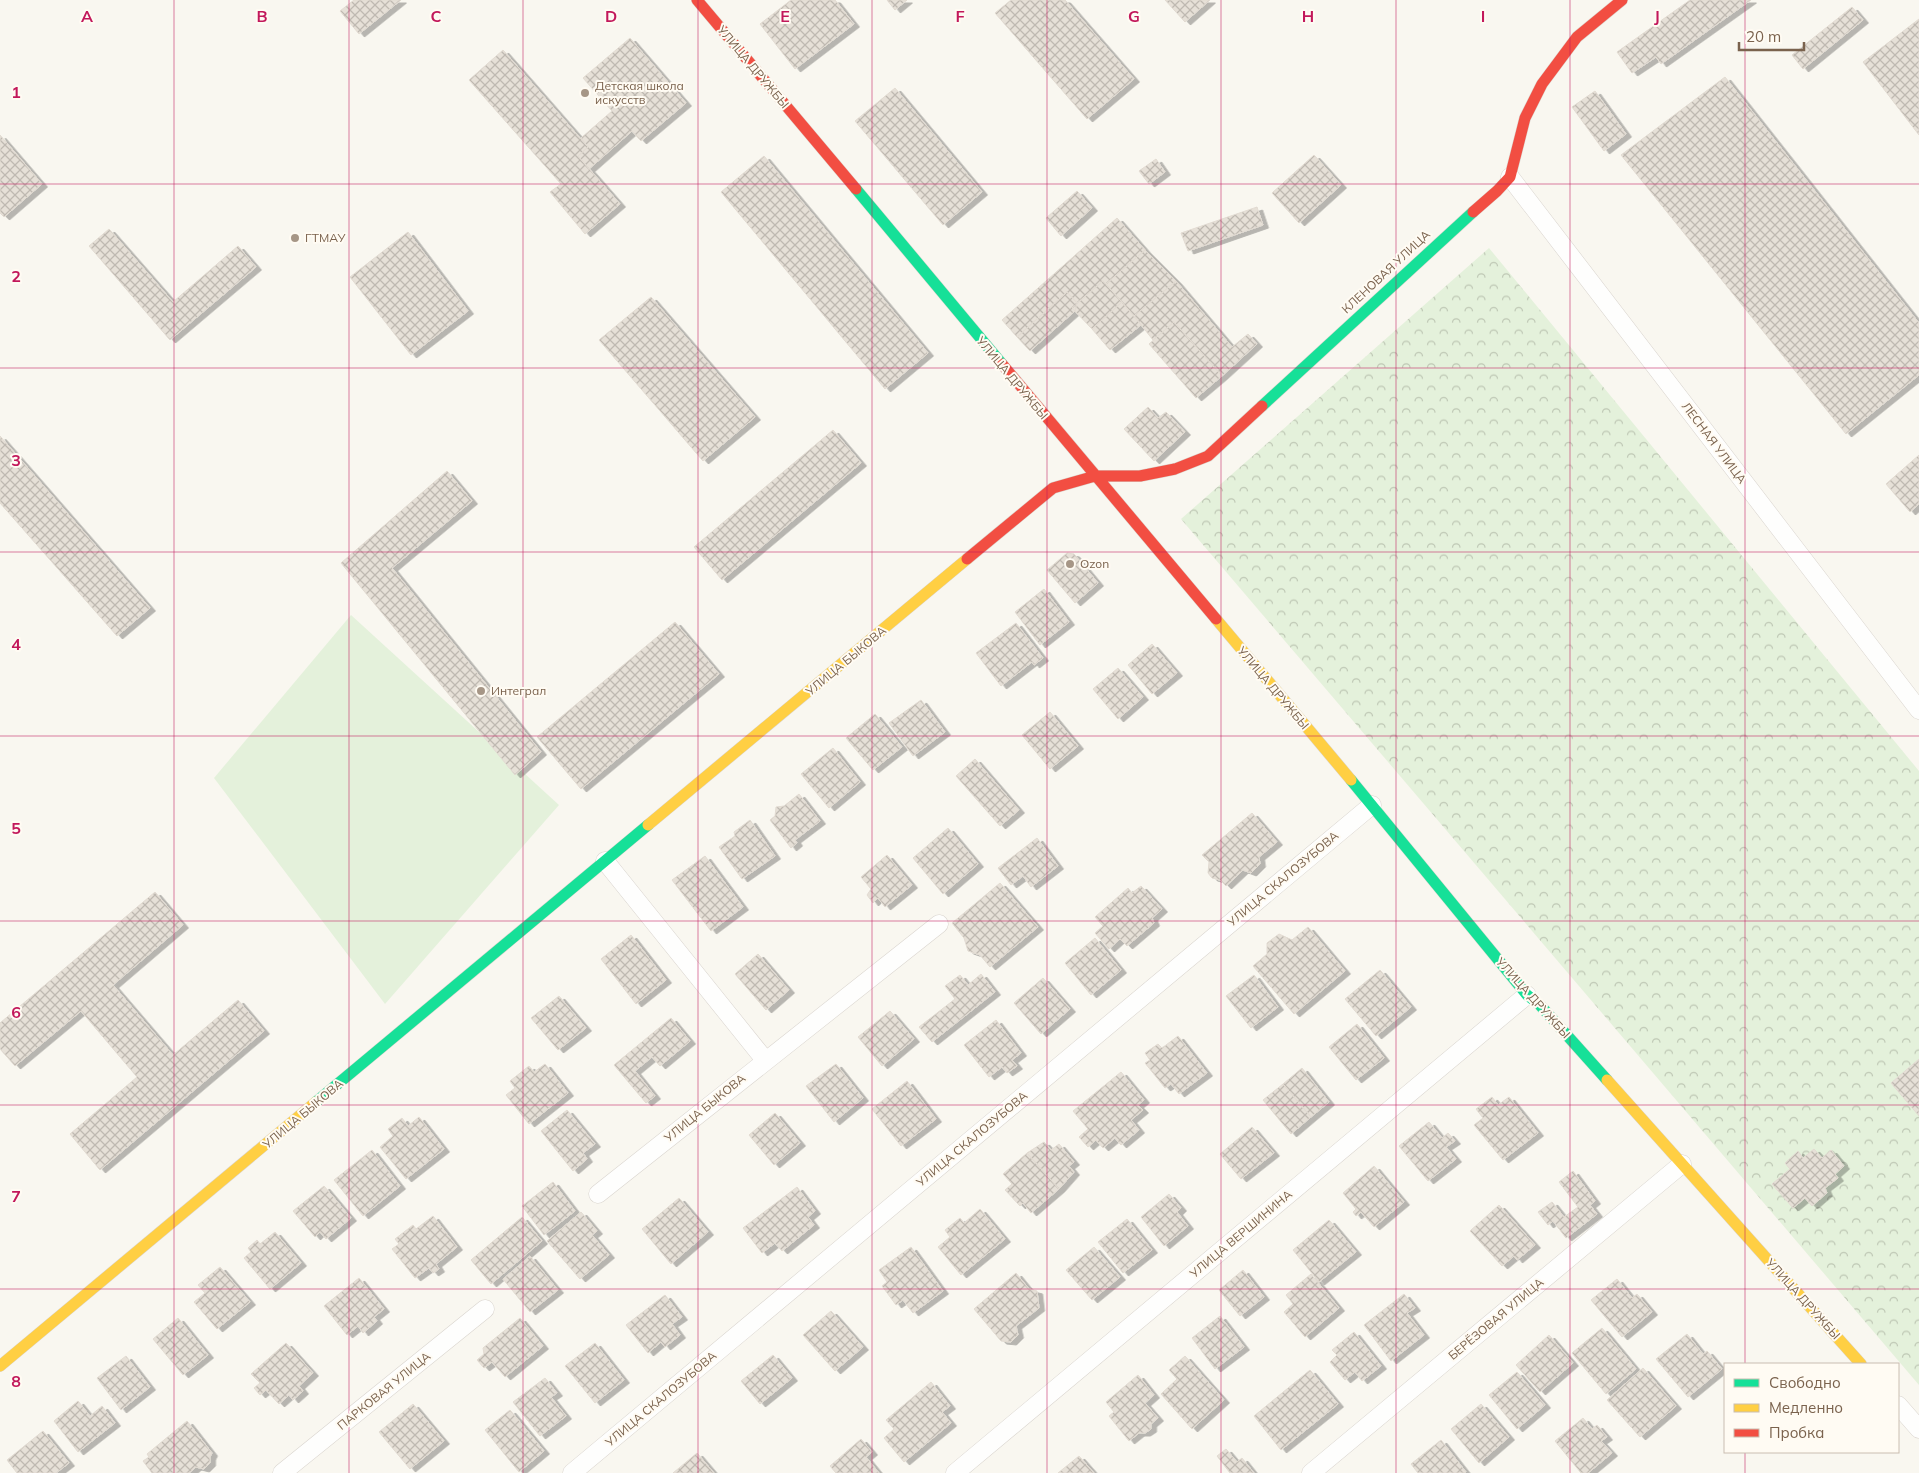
<svg xmlns="http://www.w3.org/2000/svg" width="1919" height="1473" font-family="Mulish,sans-serif">
<style>
.grass{fill:#e4f1db}
.park{fill:url(#park-crowns)}
.building{fill:url(#building-cross-hatch);stroke:#e2dbd2;filter:url(#shadow)}
.lines{fill:none;stroke-linecap:round;stroke-linejoin:round}
.street-casing{stroke:#d9d4ce;stroke-width:19}
.fast-casing{stroke:#dad4cd;stroke-width:12}
.slow-casing{stroke:#dad4cd;stroke-width:12}
.jam-casing{stroke:#dad4cd;stroke-width:12}
.street{stroke:#fefefd;stroke-width:18}
.fast{stroke:#16e098;stroke-width:11}
.slow{stroke:#ffcf43;stroke-width:11}
.jam{stroke:#f24e42;stroke-width:11}
.grid{fill:none;stroke:#c2185b;stroke-width:1;stroke-opacity:0.55}
.poi-dot{fill:#a69686;stroke:#fffbf3;stroke-width:2}
.labels{text-anchor:middle;stroke-width:4;stroke-linejoin:round;paint-order:stroke}
.street-label{font-size:12px;fill:#7a624d;stroke:#fffbf3}
.poi-label{font-size:12px;fill:#7a624d;stroke:#fffbf3;text-anchor:start}
.grid-label{font-size:16px;text-anchor:middle;font-weight:bold;fill:#c2185b;stroke:#fffbf3;stroke-width:4;stroke-linejoin:round;paint-order:stroke}
</style>
<defs>
<pattern id="park-crowns" width="20" height="18" patternUnits="userSpaceOnUse" patternTransform="scale(1.25)"><rect width="20" height="18" fill="#e4f1db"/><path d="M2 6a3 3 0 1 1 6 0M12 15a3 3 0 1 1 6 0" fill="none" stroke="#bec7b4"/></pattern>
<pattern id="building-cross-hatch" width="8" height="8" patternUnits="userSpaceOnUse" patternTransform="scale(1.25)"><rect width="8" height="8" fill="#e6e0d7"/><path d="M0 0l8 8M0 8l8-8" fill="none" stroke="#bfb9b1"/></pattern>
<filter id="shadow"><feDropShadow dx="5.5" dy="3" stdDeviation="0" flood-color="#0004"/></filter>
</defs>
<rect width="100%" height="100%" fill="#f9f7f0"/>
<path class="grass" d="M 351,615 L 559,805 L 385,1004 L 214,778 Z"/>
<path class="park" d="M 1489,248 L 1919,771 L 1919,1385 L 1181,519 Z"/>
<path class="building" d="M 354,0 L 401,0 L 359,34 L 340,11 Z
M 791,0 L 835,0 L 854,24 L 795,69 L 760,24 Z
M 887,0 L 907,0 L 895,10 Z
M 1011,0 L 1065,0 L 1134,79 L 1087,119 L 995,13 Z
M 1165,0 L 1210,0 L 1185,22 Z
M 1690,0 L 1751,0 L 1661,64 L 1656,57 L 1632,73 L 1617,52 Z
M 1852,7 L 1863,20 L 1803,69 L 1792,55 Z
M 1919,19 L 1919,135 L 1863,62 Z
M 630,38 L 686,103 L 641,141 L 632,131 L 589,169 L 578,156 L 588,147 L 581,138 L 612,111 L 583,78 Z
M 503,50 L 588,147 L 578,156 L 620,204 L 585,234 L 550,192 L 561,184 L 469,80 Z
M 1725,77 L 1919,323 L 1919,375 L 1846,434 L 1621,155 Z
M 895,88 L 982,192 L 943,225 L 855,121 Z
M 1595,91 L 1626,134 L 1604,151 L 1572,107 Z
M 0,135 L 42,184 L 4,217 L 0,213 Z
M 1314,155 L 1341,185 L 1299,223 L 1272,193 Z
M 764,156 L 928,353 L 885,389 L 721,192 Z
M 1156,159 L 1165,172 L 1149,184 L 1139,171 Z
M 1077,191 L 1092,208 L 1061,236 L 1046,218 Z
M 1257,207 L 1263,225 L 1188,251 L 1181,233 Z
M 1117,218 L 1145,250 L 1106,284 L 1103,281 L 1077,303 L 1067,292 L 1017,337 L 1002,320 Z
M 109,229 L 173,302 L 238,246 L 256,267 L 170,340 L 89,246 Z
M 408,232 L 468,311 L 411,355 L 350,277 Z
M 1145,250 L 1176,281 L 1134,316 L 1106,284 Z
M 1103,281 L 1122,302 L 1092,329 L 1072,308 Z
M 1176,281 L 1232,347 L 1248,334 L 1257,344 L 1222,376 L 1174,322 L 1153,340 L 1134,316 Z
M 1067,292 L 1077,303 L 1075,311 L 1030,351 L 1017,337 Z
M 651,297 L 755,417 L 703,461 L 599,340 Z
M 1122,302 L 1141,325 L 1110,350 L 1092,329 Z
M 1174,322 L 1222,376 L 1196,398 L 1149,344 Z
M 1148,407 L 1158,418 L 1166,412 L 1185,432 L 1154,461 L 1124,429 Z
M 833,430 L 861,463 L 722,580 L 694,547 Z
M 0,436 L 150,608 L 117,636 L 0,503 Z
M 1919,455 L 1919,504 L 1910,512 L 1886,484 Z
M 447,471 L 472,501 L 392,568 L 541,752 L 515,775 L 341,563 Z
M 1067,553 L 1074,554 L 1098,583 L 1075,603 L 1047,570 Z
M 1044,589 L 1069,622 L 1040,645 L 1015,612 Z
M 675,622 L 719,674 L 581,789 L 537,737 Z
M 1016,623 L 1043,658 L 1034,665 L 1032,662 L 1001,686 L 976,653 Z
M 1152,644 L 1177,673 L 1152,694 L 1128,665 Z
M 1118,668 L 1143,697 L 1118,719 L 1093,689 Z
M 921,700 L 945,732 L 913,756 L 889,723 Z
M 1050,712 L 1078,746 L 1050,769 L 1022,735 Z
M 875,714 L 902,747 L 873,770 L 846,738 Z
M 833,748 L 860,782 L 829,808 L 801,774 Z
M 975,759 L 1019,810 L 1000,826 L 956,776 Z
M 799,794 L 820,821 L 795,840 L 797,843 L 791,848 L 770,820 L 775,816 L 776,807 L 784,806 Z
M 1252,813 L 1277,842 L 1259,857 L 1260,864 L 1251,873 L 1243,870 L 1226,886 L 1220,880 L 1212,878 L 1208,873 L 1209,862 L 1202,855 Z
M 750,820 L 775,856 L 742,879 L 719,847 L 735,836 L 734,832 Z
M 948,828 L 978,864 L 943,894 L 913,858 Z
M 1037,838 L 1058,866 L 1031,887 L 1023,876 L 1011,885 L 998,868 Z
M 887,855 L 912,885 L 885,907 L 878,898 L 873,903 L 867,895 L 871,889 L 861,877 Z
M 705,856 L 743,907 L 711,931 L 672,880 Z
M 1000,883 L 1038,927 L 990,967 L 980,955 L 968,951 L 964,938 L 952,923 Z
M 1141,886 L 1162,909 L 1152,918 L 1154,923 L 1127,946 L 1120,939 L 1109,949 L 1095,933 L 1103,926 L 1095,917 L 1128,888 L 1132,893 Z
M 155,892 L 183,925 L 113,985 L 173,1055 L 238,1000 L 264,1031 L 100,1170 L 70,1134 L 137,1077 L 81,1011 L 15,1066 L 0,1049 L 0,1023 Z
M 1308,927 L 1345,971 L 1294,1014 L 1253,966 L 1267,954 L 1267,943 L 1279,934 L 1292,940 Z
M 631,935 L 666,980 L 636,1004 L 601,959 Z
M 1095,938 L 1121,970 L 1091,995 L 1065,963 Z
M 758,954 L 789,990 L 766,1010 L 735,974 Z
M 1380,970 L 1411,1007 L 1376,1036 L 1345,999 Z
M 981,974 L 995,992 L 932,1042 L 919,1027 L 955,999 L 945,986 L 960,975 L 968,985 Z
M 1254,975 L 1278,1007 L 1251,1028 L 1226,996 Z
M 1043,978 L 1070,1009 L 1041,1034 L 1014,1003 Z
M 559,996 L 586,1028 L 558,1050 L 531,1018 Z
M 890,1011 L 914,1039 L 882,1066 L 858,1037 Z
M 671,1018 L 690,1041 L 660,1066 L 652,1057 L 635,1071 L 655,1096 L 646,1103 L 614,1065 Z
M 996,1020 L 1021,1053 L 1012,1060 L 1017,1066 L 1007,1073 L 1002,1067 L 989,1077 L 964,1045 Z
M 1357,1024 L 1384,1058 L 1356,1080 L 1329,1047 Z
M 1178,1036 L 1207,1073 L 1179,1094 L 1171,1084 L 1165,1088 L 1145,1063 L 1150,1060 L 1145,1053 L 1158,1044 L 1162,1048 Z
M 1919,1059 L 1919,1116 L 1891,1083 Z
M 545,1064 L 568,1093 L 529,1124 L 506,1095 L 515,1088 L 510,1081 L 529,1066 L 534,1072 Z
M 836,1064 L 863,1098 L 834,1122 L 806,1086 Z
M 1302,1068 L 1329,1102 L 1311,1117 L 1283,1084 Z
M 1121,1072 L 1144,1100 L 1138,1105 L 1143,1110 L 1131,1120 L 1139,1130 L 1121,1145 L 1115,1138 L 1103,1148 L 1096,1140 L 1088,1147 L 1079,1137 L 1088,1129 L 1073,1111 Z
M 907,1081 L 936,1119 L 901,1146 L 872,1109 Z
M 1283,1084 L 1311,1117 L 1291,1134 L 1263,1100 Z
M 1492,1097 L 1498,1105 L 1509,1097 L 1538,1133 L 1503,1160 L 1474,1125 L 1483,1118 L 1476,1109 Z
M 567,1110 L 595,1144 L 583,1153 L 587,1159 L 573,1171 L 541,1131 Z
M 775,1113 L 800,1143 L 774,1165 L 749,1135 Z
M 419,1117 L 444,1149 L 406,1179 L 380,1147 L 393,1136 L 388,1129 L 402,1118 L 408,1126 Z
M 1429,1122 L 1442,1138 L 1448,1133 L 1455,1141 L 1446,1147 L 1456,1159 L 1428,1181 L 1399,1146 Z
M 1252,1127 L 1274,1153 L 1241,1179 L 1220,1154 Z
M 1044,1142 L 1051,1150 L 1059,1144 L 1074,1162 L 1069,1166 L 1074,1172 L 1059,1189 L 1027,1153 Z
M 1814,1149 L 1822,1158 L 1831,1150 L 1844,1166 L 1835,1174 L 1838,1178 L 1825,1188 L 1827,1193 L 1812,1206 L 1805,1198 L 1793,1208 L 1772,1184 L 1790,1169 L 1785,1163 L 1798,1151 L 1803,1158 Z
M 372,1150 L 400,1186 L 363,1216 L 334,1180 Z
M 1027,1153 L 1059,1189 L 1031,1213 L 1023,1203 L 1020,1206 L 1005,1190 L 1012,1184 L 1003,1174 Z
M 1374,1166 L 1404,1202 L 1374,1227 L 1361,1212 L 1356,1216 L 1353,1212 L 1356,1209 L 1343,1193 Z
M 1573,1171 L 1595,1201 L 1590,1205 L 1597,1214 L 1566,1238 L 1553,1221 L 1548,1225 L 1538,1212 L 1552,1202 L 1564,1217 L 1578,1207 L 1559,1182 Z
M 553,1182 L 575,1211 L 544,1235 L 522,1206 Z
M 324,1186 L 351,1218 L 326,1239 L 320,1232 L 315,1237 L 293,1211 Z
M 797,1187 L 815,1211 L 808,1217 L 814,1225 L 782,1251 L 775,1243 L 762,1253 L 743,1228 Z
M 1169,1194 L 1181,1208 L 1177,1212 L 1188,1226 L 1164,1246 L 1141,1217 Z
M 679,1198 L 708,1232 L 671,1264 L 642,1229 Z
M 1499,1205 L 1535,1245 L 1517,1260 L 1514,1256 L 1502,1266 L 1470,1231 Z
M 980,1209 L 1005,1239 L 961,1275 L 938,1247 L 950,1237 L 945,1230 L 960,1218 L 964,1223 Z
M 581,1212 L 597,1231 L 592,1235 L 609,1255 L 580,1279 L 547,1241 Z
M 433,1216 L 457,1247 L 436,1264 L 439,1269 L 433,1273 L 429,1268 L 415,1278 L 392,1249 L 399,1244 L 395,1239 L 413,1225 L 416,1229 Z
M 522,1217 L 542,1241 L 491,1284 L 471,1260 Z
M 1127,1219 L 1152,1250 L 1123,1273 L 1098,1242 Z
M 1329,1220 L 1356,1252 L 1319,1282 L 1293,1250 Z
M 275,1232 L 301,1263 L 270,1289 L 244,1258 L 251,1252 L 248,1248 L 257,1240 L 260,1244 Z
M 911,1247 L 943,1291 L 913,1313 L 903,1300 L 896,1305 L 882,1286 L 887,1282 L 879,1270 Z
M 1094,1247 L 1120,1277 L 1092,1300 L 1066,1270 Z
M 530,1256 L 558,1290 L 530,1312 L 503,1279 Z
M 220,1267 L 250,1302 L 217,1329 L 194,1302 L 205,1293 L 198,1285 Z
M 1243,1270 L 1264,1297 L 1240,1316 L 1219,1290 Z
M 1016,1273 L 1029,1289 L 1037,1291 L 1039,1308 L 1016,1326 L 1018,1335 L 1011,1342 L 1001,1341 L 974,1309 Z
M 1311,1274 L 1339,1308 L 1305,1337 L 1284,1312 L 1293,1304 L 1286,1295 Z
M 359,1278 L 384,1309 L 374,1317 L 377,1321 L 363,1333 L 358,1326 L 347,1335 L 324,1306 Z
M 1617,1279 L 1632,1298 L 1637,1294 L 1652,1312 L 1622,1337 L 1591,1300 Z
M 1404,1294 L 1415,1308 L 1407,1313 L 1424,1335 L 1391,1361 L 1364,1325 Z
M 665,1295 L 682,1317 L 672,1324 L 680,1335 L 665,1347 L 661,1342 L 648,1353 L 626,1325 Z
M 831,1311 L 863,1347 L 835,1371 L 803,1335 Z
M 1220,1316 L 1244,1347 L 1215,1369 L 1192,1338 Z
M 178,1318 L 208,1355 L 183,1375 L 153,1339 Z
M 520,1318 L 543,1346 L 505,1377 L 492,1362 L 484,1368 L 477,1360 L 484,1354 L 483,1348 Z
M 1602,1328 L 1636,1369 L 1606,1394 L 1572,1353 Z
M 1354,1332 L 1381,1366 L 1362,1381 L 1355,1372 L 1345,1380 L 1330,1362 L 1337,1355 L 1332,1350 Z
M 1687,1334 L 1703,1354 L 1707,1351 L 1722,1369 L 1688,1397 L 1656,1359 Z
M 1549,1335 L 1573,1363 L 1540,1392 L 1516,1365 Z
M 286,1343 L 313,1373 L 299,1386 L 303,1391 L 293,1400 L 289,1395 L 279,1404 L 266,1390 L 260,1395 L 254,1388 L 260,1383 L 251,1374 Z
M 595,1343 L 624,1380 L 595,1403 L 565,1366 Z
M 773,1355 L 792,1378 L 760,1404 L 741,1381 Z
M 126,1356 L 150,1387 L 121,1410 L 97,1378 Z
M 1185,1356 L 1224,1400 L 1192,1429 L 1161,1394 L 1177,1379 L 1169,1370 Z
M 1643,1368 L 1676,1406 L 1640,1437 L 1607,1400 Z
M 1310,1370 L 1338,1404 L 1281,1450 L 1254,1416 Z
M 1517,1372 L 1545,1405 L 1517,1429 L 1489,1395 Z
M 1138,1375 L 1154,1395 L 1145,1403 L 1158,1418 L 1151,1424 L 1151,1429 L 1145,1433 L 1139,1433 L 1129,1441 L 1109,1416 L 1114,1412 L 1106,1402 Z
M 545,1378 L 557,1393 L 551,1397 L 566,1416 L 540,1436 L 513,1402 Z
M 931,1382 L 950,1406 L 942,1412 L 951,1423 L 904,1462 L 884,1438 L 894,1429 L 886,1420 Z
M 78,1401 L 90,1416 L 102,1406 L 115,1423 L 78,1452 L 54,1421 Z
M 413,1404 L 444,1441 L 410,1469 L 379,1432 Z
M 1481,1404 L 1509,1437 L 1479,1463 L 1451,1429 Z
M 510,1410 L 544,1451 L 519,1472 L 485,1430 Z
M 1583,1418 L 1592,1429 L 1597,1425 L 1607,1437 L 1601,1441 L 1612,1453 L 1588,1473 L 1581,1473 L 1555,1441 Z
M 187,1421 L 212,1453 L 210,1457 L 210,1463 L 204,1469 L 196,1467 L 189,1473 L 152,1473 L 143,1461 L 149,1457 L 147,1454 Z
M 43,1431 L 69,1463 L 56,1473 L 17,1473 L 7,1460 Z
M 861,1439 L 872,1452 L 866,1457 L 879,1473 L 836,1473 L 830,1466 Z
M 1441,1440 L 1466,1472 L 1464,1473 L 1418,1473 L 1411,1464 Z
M 1226,1449 L 1237,1462 L 1242,1458 L 1254,1473 L 1230,1473 L 1217,1456 Z
M 697,1453 L 714,1473 L 673,1473 Z
M 1079,1456 L 1094,1473 L 1058,1473 Z"/>
<g class="lines">
<defs>
<path id="street" d="M 1510,177 L 1919,710
M 605,861 L 765,1060
M 598,1194 L 939,924
M 1898,1405 L 1919,1429
M 282,1473 L 485,1309
M 572,1473 L 1372,805
M 955,1473 L 1527,995
M 1311,1473 L 1682,1164"/>
<path id="fast" d="M 856,189 L 1002,364
M 1262,406 L 1473,212
M 1351,780 L 1527,995 L 1539,1004 L 1607,1080
M 316,1102 L 648,825"/>
<path id="slow" d="M 1216,619 L 1351,780
M 648,825 L 967,559
M 1607,1080 L 1861,1364
M 0,1366 L 316,1102"/>
<path id="jam" d="M 697,0 L 856,189
M 1473,212 L 1497,191 L 1510,177 L 1525,118 L 1542,84 L 1577,37 L 1622,0
M 1002,364 L 1216,619
M 967,559 L 1053,488 L 1095,476 L 1140,476 L 1175,469 L 1208,456 L 1262,406"/>
</defs>
<use href="#street" class="street-casing"/>
<use href="#fast" class="fast-casing"/>
<use href="#slow" class="slow-casing"/>
<use href="#jam" class="jam-casing"/>
<use href="#street" class="street"/>
<use href="#fast" class="fast"/>
<use href="#slow" class="slow"/>
<use href="#jam" class="jam"/>
</g>
<path class="grid" d="M 174,0 L 174,1473M 349,0 L 349,1473M 523,0 L 523,1473M 698,0 L 698,1473M 872,0 L 872,1473M 1047,0 L 1047,1473M 1221,0 L 1221,1473M 1396,0 L 1396,1473M 1570,0 L 1570,1473M 1745,0 L 1745,1364M 0,184 L 1919,184M 0,368 L 1919,368M 0,552 L 1919,552M 0,736 L 1919,736M 0,921 L 1919,921M 0,1105 L 1919,1105M 0,1289 L 1919,1289M 1745,1452 L 1745,1473"/>
<g class="poi-dot">
<circle cx="585" cy="93" r="5"/>
<circle cx="295" cy="238" r="5"/>
<circle cx="1070" cy="564" r="5"/>
<circle cx="481" cy="691" r="5"/>
</g>
<g class="labels">
<g class="street-label">
<text transform="translate(753 67) rotate(50)" y="4">УЛИЦА ДРУЖБЫ</text>
<text transform="translate(1386 272) rotate(-43)" y="4">КЛЕНОВАЯ УЛИЦА</text>
<text transform="translate(1012 378) rotate(50)" y="4">УЛИЦА ДРУЖБЫ</text>
<text transform="translate(1714 443) rotate(53)" y="4">ЛЕСНАЯ УЛИЦА</text>
<text transform="translate(846 661) rotate(-40)" y="4">УЛИЦА БЫКОВА</text>
<text transform="translate(1273 688) rotate(50)" y="4">УЛИЦА ДРУЖБЫ</text>
<text transform="translate(1283 879) rotate(-40)" y="4">УЛИЦА СКАЛОЗУБОВА</text>
<text transform="translate(1533 998) rotate(48)" y="4">УЛИЦА ДРУЖБЫ</text>
<text transform="translate(705 1108) rotate(-39)" y="4">УЛИЦА БЫКОВА</text>
<text transform="translate(303 1114) rotate(-40)" y="4">УЛИЦА БЫКОВА</text>
<text transform="translate(972 1139) rotate(-40)" y="4">УЛИЦА СКАЛОЗУБОВА</text>
<text transform="translate(1241 1234) rotate(-40)" y="4">УЛИЦА ВЕРШИНИНА</text>
<text transform="translate(1803 1299) rotate(48)" y="4">УЛИЦА ДРУЖБЫ</text>
<text transform="translate(1496 1319) rotate(-40)" y="4">БЕРЁЗОВАЯ УЛИЦА</text>
<text transform="translate(384 1391) rotate(-39)" y="4">ПАРКОВАЯ УЛИЦА</text>
<text transform="translate(661 1399) rotate(-40)" y="4">УЛИЦА СКАЛОЗУБОВА</text>
</g>
<g class="poi-label">
<text x="595" y="90">Детская школа<tspan x="595" dy="14">искусств</tspan></text>
<text x="305" y="242">ГТМАУ</text>
<text x="1080" y="568">Ozon</text>
<text x="491" y="695">Интеграл</text>
</g>
</g>
<g class="grid-label">
<text x="87" y="22">A</text>
<text x="262" y="22">B</text>
<text x="436" y="22">C</text>
<text x="611" y="22">D</text>
<text x="785" y="22">E</text>
<text x="960" y="22">F</text>
<text x="1134" y="22">G</text>
<text x="1308" y="22">H</text>
<text x="1483" y="22">I</text>
<text x="1657" y="22">J</text>
<text x="16" y="98">1</text>
<text x="16" y="282">2</text>
<text x="16" y="466">3</text>
<text x="16" y="650">4</text>
<text x="16" y="834">5</text>
<text x="16" y="1018">6</text>
<text x="16" y="1202">7</text>
<text x="16" y="1387">8</text>
</g>
<rect x="1724" y="1363" width="175" height="90" fill="#fffbf3" stroke="#cabeb1"/>
<rect x="1734" y="1379" width="25" height="8" fill="#16e098" stroke="#cabeb1"/>
<text x="1769" y="1388" font-size="15" fill="#7a624d">Свободно</text>
<rect x="1734" y="1404" width="25" height="8" fill="#ffcf43" stroke="#cabeb1"/>
<text x="1769" y="1413" font-size="15" fill="#7a624d">Медленно</text>
<rect x="1734" y="1429" width="25" height="8" fill="#f24e42" stroke="#cabeb1"/>
<text x="1769" y="1438" font-size="15" fill="#7a624d">Пробка</text>
<path d="M1739 42v8h65v-8" fill="none" stroke="#7a624d" stroke-width="2.5"/>
<text x="1746" y="42" font-size="15" fill="#7a624d" stroke="#fffbf3" stroke-width="4" paint-order="stroke">20 m</text>
</svg>
